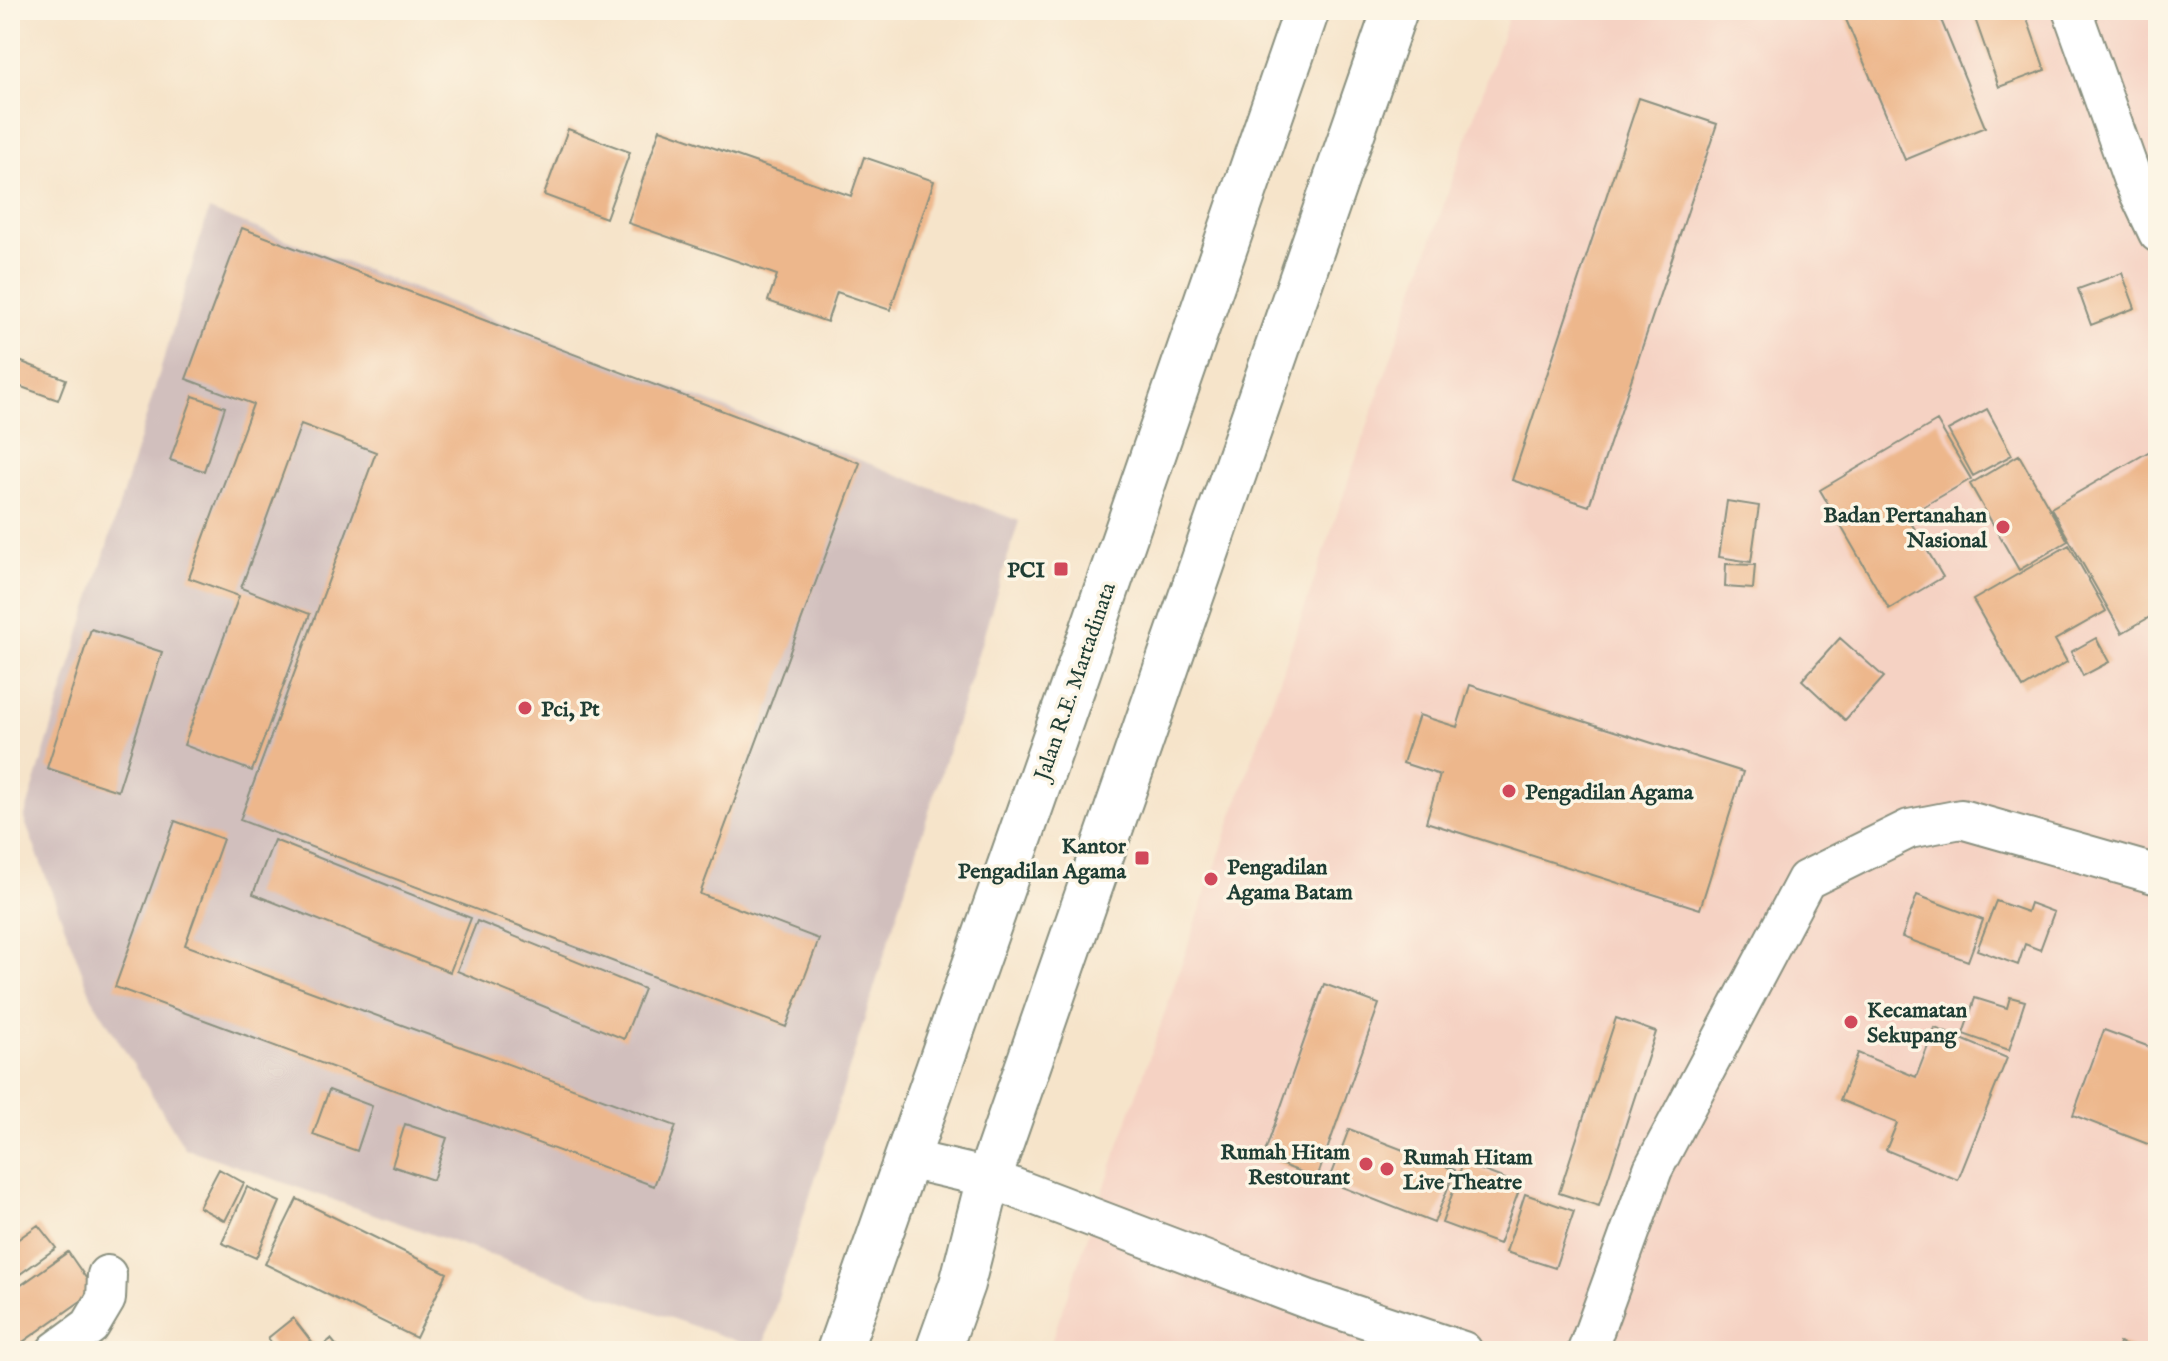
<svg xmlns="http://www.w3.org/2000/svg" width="2168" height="1361" font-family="'IM FELL English',serif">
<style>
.built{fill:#f5d2c3}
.industrial{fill:#d1bfbd}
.building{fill:#edb78c}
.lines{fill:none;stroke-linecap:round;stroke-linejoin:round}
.street-casing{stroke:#8a907f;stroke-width:42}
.highway-casing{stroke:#8a907f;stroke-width:48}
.street{stroke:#fff;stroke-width:38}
.highway{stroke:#fff;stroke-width:44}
.poi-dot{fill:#d1495b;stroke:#fcf5e5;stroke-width:3}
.labels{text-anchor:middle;stroke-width:7;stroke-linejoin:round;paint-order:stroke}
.poi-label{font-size:22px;font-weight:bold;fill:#1f3d34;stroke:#fcf5e5;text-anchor:start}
.street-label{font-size:22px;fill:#1f3d34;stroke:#fcf5e5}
</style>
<rect width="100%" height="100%" fill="#fcf5e5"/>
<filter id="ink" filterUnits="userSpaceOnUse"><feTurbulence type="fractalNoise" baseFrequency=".0125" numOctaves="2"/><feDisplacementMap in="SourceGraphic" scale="16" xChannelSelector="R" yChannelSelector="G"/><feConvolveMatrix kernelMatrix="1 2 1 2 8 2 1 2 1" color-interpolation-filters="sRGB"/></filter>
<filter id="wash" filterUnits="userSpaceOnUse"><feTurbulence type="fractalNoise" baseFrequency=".006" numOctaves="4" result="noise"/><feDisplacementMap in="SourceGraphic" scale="32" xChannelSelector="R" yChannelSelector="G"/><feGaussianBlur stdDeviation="1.8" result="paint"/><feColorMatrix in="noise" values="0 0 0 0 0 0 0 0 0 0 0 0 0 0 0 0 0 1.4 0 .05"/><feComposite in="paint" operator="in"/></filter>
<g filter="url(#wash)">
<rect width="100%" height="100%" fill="#f6e4ca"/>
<path class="built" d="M 1511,10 L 2158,10 L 2158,1351 L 1048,1351 Z"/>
<path class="industrial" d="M 209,210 L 1019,521 L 762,1350 L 185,1148 L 92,998 L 24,819 Z"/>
<g id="blocks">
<path class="building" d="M 1842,10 L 1937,10 L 1985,127 L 1905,160 Z
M 1972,10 L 2024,10 L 2045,70 L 1999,87 Z
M 1639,98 L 1717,124 L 1589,506 L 1512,480 Z
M 568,129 L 630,152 L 606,218 L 544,195 Z
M 660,129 L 851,196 L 864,157 L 934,181 L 890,310 L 837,292 L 827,322 L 768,301 L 777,275 L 628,223 Z
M 242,228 L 860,463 L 700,894 L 819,939 L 786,1027 L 240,820 L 376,452 L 301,424 L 241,588 L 310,614 L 252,771 L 184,745 L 239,596 L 189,578 L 253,404 L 186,379 Z
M 2122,273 L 2135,308 L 2091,325 L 2078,289 Z
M 14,359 L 66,379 L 58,400 L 10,383 L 10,370 Z
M 193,396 L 225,407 L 204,471 L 170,460 Z
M 1987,409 L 2012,455 L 1973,476 L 1948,430 Z
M 1937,421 L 1971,479 L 1907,516 L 1943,577 L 1889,609 L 1820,490 Z
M 2150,451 L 2158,465 L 2158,618 L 2155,614 L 2122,633 L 2051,508 Z
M 2019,455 L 2068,541 L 2019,570 L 1970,484 Z
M 1727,501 L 1759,506 L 1751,562 L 1719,557 Z
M 2069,545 L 2106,611 L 2055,640 L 2067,662 L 2023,688 L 1973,600 Z
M 1726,564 L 1755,565 L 1753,589 L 1725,587 Z
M 91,629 L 162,652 L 118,791 L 47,768 Z
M 1840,638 L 1884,677 L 1845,720 L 1802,680 Z
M 2096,638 L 2109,662 L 2083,676 L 2071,652 Z
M 1470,685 L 1743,772 L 1700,909 L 1426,822 L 1440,775 L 1403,763 L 1419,715 L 1457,727 Z
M 175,821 L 223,839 L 185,945 L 676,1126 L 654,1186 L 115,987 Z
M 274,840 L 471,918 L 450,972 L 253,894 Z
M 1917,895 L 1983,920 L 1968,961 L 1902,937 Z
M 1996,901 L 2027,912 L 2030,903 L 2054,912 L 2040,950 L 2025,944 L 2018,965 L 1977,950 Z
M 477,921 L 644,989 L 624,1039 L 457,971 Z
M 1324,984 L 1379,1004 L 1317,1178 L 1263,1158 Z
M 2010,997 L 2025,1001 L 2009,1050 L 1963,1034 L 1975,998 L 2007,1008 Z
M 1616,1018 L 1656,1032 L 1599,1206 L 1559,1193 Z
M 1935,1028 L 2007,1058 L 1958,1180 L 1886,1150 L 1897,1123 L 1840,1100 L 1858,1053 L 1916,1077 Z
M 2104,1030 L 2158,1050 L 2158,1148 L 2073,1115 Z
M 329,1090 L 372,1106 L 357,1151 L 313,1135 Z
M 405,1124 L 447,1138 L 433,1180 L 392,1166 Z
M 1349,1129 L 1455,1170 L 1434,1223 L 1329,1182 Z
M 1463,1163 L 1521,1185 L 1499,1244 L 1442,1223 Z
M 219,1169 L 244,1183 L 225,1221 L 199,1207 Z
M 247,1187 L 280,1202 L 256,1258 L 222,1243 Z
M 1525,1194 L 1574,1211 L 1555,1268 L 1506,1252 Z
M 297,1199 L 447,1273 L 416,1338 L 265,1264 Z
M 38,1225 L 56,1248 L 20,1274 L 10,1260 L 10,1245 Z
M 68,1252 L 95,1291 L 10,1351 L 10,1293 Z
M 293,1318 L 318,1350 L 331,1339 L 341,1351 L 278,1351 L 268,1338 Z
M 2119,1343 L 2141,1351 L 2117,1351 Z"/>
</g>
</g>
<g filter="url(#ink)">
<use href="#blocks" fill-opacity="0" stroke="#8a907f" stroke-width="2"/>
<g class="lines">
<defs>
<path id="street" d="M 2072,10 L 2132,178 L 2158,233
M 907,1159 L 989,1178 L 1307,1299 L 1463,1351
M 56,1351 L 90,1326 L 106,1299 L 107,1275
M 1587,1351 L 1653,1169 L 1806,880 L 1909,829 L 1961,819 L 2158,875"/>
<path id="highway" d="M 839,1351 L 1078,672 L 1307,10
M 938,1351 L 962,1284 L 989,1178 L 1395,10"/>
</defs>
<use href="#street" class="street-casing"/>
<use href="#highway" class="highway-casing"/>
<use href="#street" class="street"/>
<use href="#highway" class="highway"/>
</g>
</g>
<g class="poi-dot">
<circle cx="2003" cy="527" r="8"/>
<rect x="1053" y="561" width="16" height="16" rx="4"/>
<circle cx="525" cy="708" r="8"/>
<circle cx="1509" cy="791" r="8"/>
<rect x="1134" y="850" width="16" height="16" rx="4"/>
<circle cx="1211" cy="879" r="8"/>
<circle cx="1851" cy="1022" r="8"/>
<circle cx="1366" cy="1164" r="8"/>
<circle cx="1387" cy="1169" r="8"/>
</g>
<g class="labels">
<g class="poi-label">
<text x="1987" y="522" text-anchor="end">Badan Pertanahan<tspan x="1987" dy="25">Nasional</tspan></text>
<text x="1045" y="577" text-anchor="end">PCI</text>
<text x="541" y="716">Pci, Pt</text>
<text x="1525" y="799">Pengadilan Agama</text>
<text x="1126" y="853" text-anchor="end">Kantor<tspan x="1126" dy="25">Pengadilan Agama</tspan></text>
<text x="1227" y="874">Pengadilan<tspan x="1227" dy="25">Agama Batam</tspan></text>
<text x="1867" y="1017">Kecamatan<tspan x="1867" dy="25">Sekupang</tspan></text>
<text x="1350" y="1159" text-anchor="end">Rumah Hitam<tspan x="1350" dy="25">Restourant</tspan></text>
<text x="1403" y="1164">Rumah Hitam<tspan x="1403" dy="25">Live Theatre</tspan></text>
</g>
<g class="street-label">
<text transform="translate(1074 681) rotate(-71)" y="8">Jalan R.E. Martadinata</text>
</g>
</g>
<rect width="2168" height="1361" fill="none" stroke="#fcf5e5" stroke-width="40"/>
</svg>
